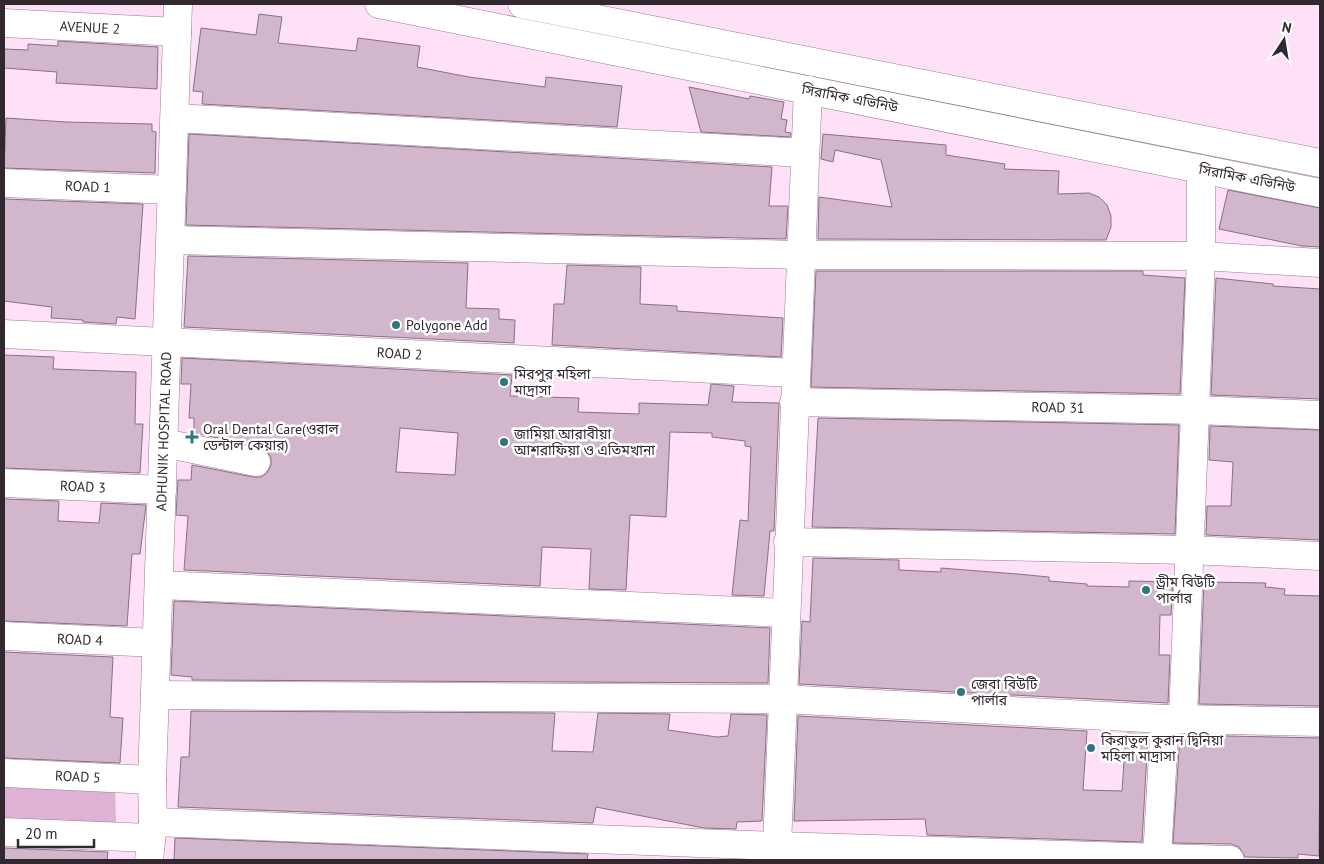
<svg xmlns="http://www.w3.org/2000/svg" width="1324" height="864" font-family="'PT Sans','Noto Sans Bengali',sans-serif">
<style>
.green{fill:#dfb2d5}
.building{fill:#d2b7cc;stroke:#897084;fill-rule:evenodd}
.lines{fill:none;stroke-linecap:round;stroke-linejoin:round}
.minor-casing{stroke:#977d91;stroke-width:29}
.major-casing{stroke:#977d91;stroke-width:29}
.minor{stroke:#fff;stroke-width:28}
.major{stroke:#fff;stroke-width:28}
.poi-dot{fill:#2f777f;stroke:#fff;stroke-width:2}
.labels{text-anchor:middle;stroke-width:5;stroke-linejoin:round;paint-order:stroke}
.street-label{font-size:14px;fill:#322830;stroke:#fff}
.poi-label{font-size:14px;fill:#322830;stroke:#fff;text-anchor:start}
</style>
<rect width="100%" height="100%" fill="#fee1f7"/>
<path class="green" d="M 4,779 L 115,782 L 116,825 L 4,820 Z"/>
<path class="building" d="M 259,14 L 282,17 L 278,43 L 356,51 L 358,38 L 420,46 L 417,67 L 469,77 L 545,87 L 546,77 L 622,86 L 617,127 L 202,104 L 203,92 L 193,91 L 201,28 L 256,35 Z
M 58,41 L 158,47 L 157,89 L 56,83 L 57,72 L 4,68 L 4,49 L 28,50 L 28,44 L 58,46 Z
M 689,87 L 749,99 L 750,96 L 784,102 L 781,119 L 787,120 L 785,132 L 791,133 L 790,137 L 701,132 Z
M 6,118 L 66,122 L 152,124 L 152,131 L 156,132 L 155,173 L 4,168 Z
M 189,134 L 772,167 L 769,206 L 788,206 L 786,239 L 186,225 Z
M 823,134 L 946,145 L 946,155 L 1005,164 L 1004,169 L 1059,171 L 1058,194 L 1089,193 L 1099,197 L 1107,205 L 1111,216 L 1111,227 L 1106,240 L 818,239 L 819,197 L 892,207 L 881,160 L 835,150 L 833,162 L 821,159 Z
M 1228,190 L 1320,208 L 1320,247 L 1302,246 L 1219,229 Z
M 4,199 L 143,204 L 135,319 L 117,317 L 116,324 L 83,322 L 83,320 L 51,318 L 52,307 L 4,301 Z
M 188,256 L 468,263 L 466,308 L 499,309 L 499,319 L 515,320 L 514,343 L 184,327 Z
M 567,265 L 641,267 L 640,304 L 677,306 L 677,311 L 783,318 L 781,357 L 552,345 L 554,304 L 564,304 Z
M 816,271 L 1143,271 L 1143,275 L 1185,278 L 1180,394 L 811,387 Z
M 1216,278 L 1273,284 L 1273,286 L 1320,289 L 1320,399 L 1211,395 Z
M 4,355 L 54,357 L 53,369 L 136,372 L 135,424 L 143,424 L 140,473 L 4,468 Z
M 182,358 L 512,375 L 510,396 L 579,398 L 578,412 L 639,414 L 639,403 L 708,405 L 711,384 L 734,386 L 732,402 L 779,403 L 774,531 L 770,531 L 764,596 L 732,595 L 740,520 L 748,521 L 751,447 L 745,446 L 745,441 L 712,437 L 712,433 L 670,432 L 666,517 L 630,515 L 626,590 L 589,589 L 591,549 L 542,547 L 540,586 L 184,570 L 188,516 L 176,515 L 178,480 L 191,480 L 192,465 L 253,477 L 261,477 L 267,473 L 271,465 L 271,457 L 266,450 L 260,447 L 194,433 L 194,418 L 189,418 L 191,384 L 181,384 ZM 400,428 L 458,433 L 455,475 L 396,472 Z
M 818,418 L 1179,425 L 1175,534 L 812,527 Z
M 1210,426 L 1320,430 L 1320,540 L 1206,535 L 1207,506 L 1231,506 L 1233,462 L 1209,460 Z
M 4,499 L 59,501 L 58,521 L 99,523 L 101,503 L 146,505 L 140,554 L 132,554 L 127,626 L 4,621 Z
M 813,558 L 899,560 L 899,570 L 941,572 L 941,568 L 1017,574 L 1049,577 L 1049,581 L 1087,584 L 1087,586 L 1129,587 L 1129,581 L 1173,582 L 1171,615 L 1160,615 L 1159,655 L 1170,655 L 1168,703 L 799,684 L 802,621 L 810,622 Z
M 1204,582 L 1266,583 L 1265,587 L 1285,589 L 1284,595 L 1320,596 L 1320,706 L 1199,704 Z
M 174,601 L 770,628 L 768,683 L 192,680 L 192,677 L 171,675 Z
M 4,652 L 113,657 L 110,717 L 123,718 L 120,763 L 4,758 Z
M 191,711 L 555,713 L 552,751 L 593,752 L 598,713 L 670,714 L 668,730 L 717,737 L 728,736 L 731,714 L 767,715 L 762,821 L 737,822 L 736,829 L 704,828 L 596,807 L 593,823 L 178,807 L 181,757 L 189,757 Z
M 798,716 L 1087,731 L 1083,790 L 1122,791 L 1126,733 L 1148,734 L 1142,842 L 927,835 L 925,819 L 794,821 Z
M 1180,735 L 1320,738 L 1319,856 L 1298,854 L 1298,858 L 1245,857 L 1239,847 L 1231,844 L 1173,843 Z
M 175,838 L 588,854 L 587,860 L 174,860 Z
M 4,848 L 108,852 L 107,860 L 4,860 Z"/>
<g class="lines">
<defs>
<g id="minor">
<path id="s1" d="M 4,23 L 177,32"/>
<path d="M 175,118 L 805,153"/>
<path id="s2" d="M 4,183 L 172,190"/>
<path d="M 171,240 L 800,255 L 1201,256 L 1320,263"/>
<path id="s3" d="M 4,334 L 795,373"/>
<path id="s4" d="M 794,402 L 1195,410 L 1320,415"/>
<path d="M 164,443 L 256,462"/>
<path id="s5" d="M 4,483 L 162,490"/>
<path d="M 788,542 L 1188,550 L 1320,556"/>
<path d="M 159,585 L 785,613"/>
<path id="s6" d="M 4,636 L 157,643"/>
<path d="M 155,695 L 781,699 L 1165,719"/>
<path d="M 1183,719 L 1320,722"/>
<path id="s7" d="M 4,773 L 152,780"/>
<path d="M 153,822 L 777,846 L 1230,860"/>
<path d="M 4,832 L 150,838"/>
<path d="M 777,846 L 808,90"/>
<path d="M 1157,857 L 1165,719 L 1183,719 L 1201,256 L 1201,169"/>
<path id="s8" d="M 149,860 L 153,822 L 152,780 L 178,4"/>
</g>
<path id="major" d="M 379,4 L 1320,193
M 522,4 L 1320,163"/>
</defs>
<use href="#minor" class="minor-casing"/>
<use href="#major" class="major-casing"/>
<use href="#minor" class="minor"/>
<use href="#major" class="major"/>
</g>
<g class="poi-dot">
<circle cx="396" cy="325" r="5"/>
<circle cx="504" cy="382" r="5"/>
<path d="M189.5 429.5h5v5h5v5h-5v5h-5v-5h-5v-5h5z"/>
<circle cx="504" cy="442" r="5"/>
<circle cx="1146" cy="590" r="5"/>
<circle cx="961" cy="692" r="5"/>
<circle cx="1091" cy="748" r="5"/>
</g>
<g class="labels">
<g class="street-label">
<text dy="5" stroke="none"><textPath href="#s1" startOffset="86">AVENUE 2</textPath></text>
<text transform="translate(850 98) rotate(11)" y="5">সিরামিক এভিনিউ</text>
<text transform="translate(1247 178) rotate(11)" y="5">সিরামিক এভিনিউ</text>
<text dy="5" stroke="none"><textPath href="#s2" startOffset="84">ROAD 1</textPath></text>
<text dy="5" stroke="none"><textPath href="#s3" startOffset="396">ROAD 2</textPath></text>
<text dy="5" stroke="none"><textPath href="#s4" startOffset="264">ROAD 31</textPath></text>
<text dy="5" stroke="none"><textPath href="#s8" startOffset="429">ADHUNIK HOSPITAL ROAD</textPath></text>
<text dy="5" stroke="none"><textPath href="#s5" startOffset="79">ROAD 3</textPath></text>
<text dy="5" stroke="none"><textPath href="#s6" startOffset="76">ROAD 4</textPath></text>
<text dy="5" stroke="none"><textPath href="#s7" startOffset="74">ROAD 5</textPath></text>
</g>
<g class="poi-label">
<text x="406" y="330">Polygone Add</text>
<text x="514" y="379">মিরপুর মহিলা<tspan x="514" dy="16">মাদ্রাসা</tspan></text>
<text x="203" y="434">Oral Dental Care(ওরাল<tspan x="203" dy="16">ডেন্টাল কেয়ার)</tspan></text>
<text x="514" y="439">জামিয়া আরাবীয়া<tspan x="514" dy="16">আশরাফিয়া ও এতিমখানা</tspan></text>
<text x="1156" y="587">ড্রীম বিউটি<tspan x="1156" dy="16">পার্লার</tspan></text>
<text x="971" y="689">জেবা বিউটি<tspan x="971" dy="16">পার্লার</tspan></text>
<text x="1101" y="745">কিরাতুল কুরান দ্বিনিয়া<tspan x="1101" dy="16">মহিলা মাদ্রাসা</tspan></text>
</g>
</g>
<rect width="1324" height="864" fill="none" stroke="#322830" stroke-width="10"/>
<g transform="translate(1284 40) rotate(12)" stroke="#ffffff" stroke-width="4" paint-order="stroke">
<path d="M0-4L9 19L0 12L-9 19Z" fill="#322830"/>
<text y="-8" font-size="14" font-weight="bold" text-anchor="middle" fill="#322830">N</text>
</g>
<path d="M18 839v8h76v-8" fill="none" stroke="#322830" stroke-width="2.5"/>
<text x="25" y="839" font-size="15" fill="#322830" stroke="#ffffff" stroke-width="4" paint-order="stroke">20 m</text>
</svg>
